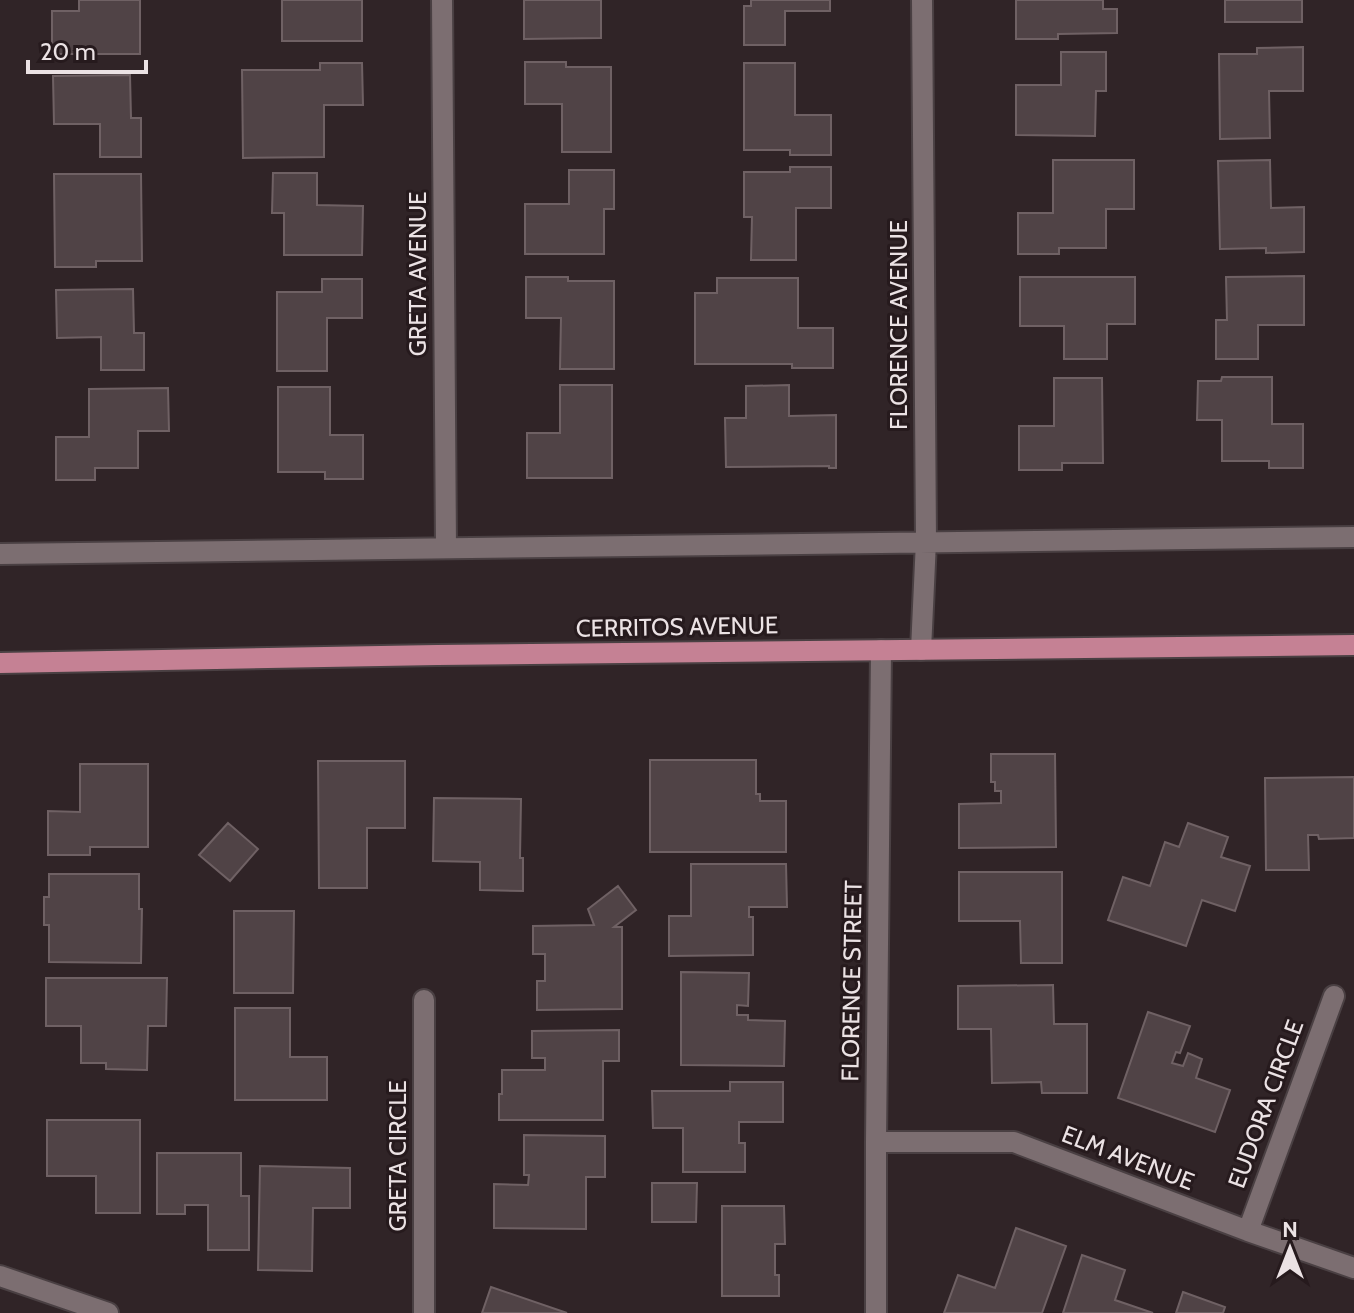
<svg xmlns="http://www.w3.org/2000/svg" width="1354" height="1313" font-family="Cabin,sans-serif">
<style>
.building{fill:#504346;stroke:#6f6164;stroke-width:2}
.lines{fill:none;stroke-linecap:round;stroke-linejoin:round}
.minor-casing{stroke:#4a4043;stroke-width:24}
.major-casing{stroke:#4a4043;stroke-width:24}
.minor{stroke:#7c6e71;stroke-width:20}
.major{stroke:#c58194;stroke-width:20}
.labels{text-anchor:middle;stroke-width:6;stroke-linejoin:round;paint-order:stroke}
.street-label{font-size:24px;fill:#ebe2e4;stroke:#261a1d}
</style>
<rect width="100%" height="100%" fill="#302427"/>
<path class="building" d="M 79,0 L 140,0 L 140,54 L 52,54 L 52,11 L 79,11 Z
M 282,0 L 362,0 L 362,41 L 282,41 Z
M 524,0 L 601,0 L 601,38 L 524,39 Z
M 751,0 L 830,0 L 830,11 L 785,11 L 785,45 L 744,45 L 744,6 L 751,6 Z
M 1016,0 L 1103,0 L 1103,9 L 1117,9 L 1117,33 L 1058,34 L 1058,39 L 1016,39 Z
M 1225,0 L 1302,0 L 1302,22 L 1225,22 Z
M 1303,47 L 1303,91 L 1269,91 L 1270,138 L 1220,139 L 1219,54 L 1257,54 L 1257,48 Z
M 1061,52 L 1106,52 L 1106,91 L 1096,91 L 1095,136 L 1016,135 L 1016,85 L 1061,85 Z
M 525,62 L 566,62 L 566,67 L 611,67 L 611,152 L 562,152 L 562,104 L 525,104 Z
M 320,63 L 362,63 L 363,105 L 324,105 L 324,157 L 243,158 L 242,70 L 320,70 Z
M 744,63 L 795,63 L 795,115 L 831,115 L 831,155 L 790,155 L 790,150 L 744,150 Z
M 130,75 L 131,118 L 141,118 L 141,157 L 100,157 L 100,124 L 54,124 L 53,76 Z
M 1053,160 L 1134,160 L 1134,209 L 1106,209 L 1106,248 L 1059,248 L 1059,254 L 1018,254 L 1018,213 L 1053,213 Z
M 1270,160 L 1271,208 L 1304,207 L 1304,252 L 1266,253 L 1266,248 L 1220,249 L 1218,161 Z
M 790,167 L 831,167 L 831,208 L 796,208 L 796,260 L 751,260 L 752,217 L 744,217 L 744,172 L 790,172 Z
M 569,170 L 614,170 L 614,209 L 604,209 L 604,254 L 525,254 L 525,204 L 569,204 Z
M 273,173 L 317,173 L 317,205 L 363,206 L 362,255 L 284,255 L 284,213 L 272,213 Z
M 54,174 L 141,174 L 142,261 L 96,261 L 96,267 L 55,267 Z
M 1304,276 L 1304,325 L 1258,325 L 1258,359 L 1216,359 L 1216,320 L 1227,320 L 1226,277 Z
M 526,277 L 568,277 L 568,281 L 614,281 L 614,369 L 560,369 L 561,318 L 526,318 Z
M 1020,277 L 1135,277 L 1135,324 L 1107,324 L 1107,359 L 1064,359 L 1064,326 L 1020,326 Z
M 717,278 L 798,278 L 798,328 L 833,328 L 833,368 L 792,368 L 792,364 L 695,364 L 695,293 L 717,293 Z
M 322,279 L 362,279 L 362,318 L 327,318 L 327,371 L 277,371 L 277,292 L 322,292 Z
M 133,289 L 134,333 L 144,333 L 144,370 L 101,370 L 101,337 L 57,338 L 56,290 Z
M 1222,377 L 1272,377 L 1272,424 L 1303,424 L 1303,468 L 1269,468 L 1269,461 L 1222,461 L 1222,420 L 1197,420 L 1198,381 L 1221,381 Z
M 1054,378 L 1102,378 L 1103,463 L 1062,463 L 1062,470 L 1019,470 L 1019,426 L 1054,426 Z
M 560,385 L 612,385 L 612,478 L 527,478 L 527,433 L 560,433 Z
M 789,385 L 789,416 L 836,415 L 836,468 L 829,468 L 829,466 L 726,467 L 725,418 L 746,418 L 746,386 Z
M 278,387 L 330,387 L 330,435 L 363,435 L 363,479 L 325,479 L 325,472 L 278,472 Z
M 168,388 L 169,431 L 138,431 L 138,468 L 95,468 L 95,480 L 56,480 L 56,437 L 89,437 L 89,389 Z
M 991,754 L 1055,754 L 1056,847 L 959,848 L 959,804 L 1001,803 L 1001,791 L 995,791 L 995,782 L 991,782 Z
M 650,760 L 756,760 L 756,794 L 760,794 L 760,801 L 786,801 L 786,852 L 650,852 Z
M 318,761 L 405,761 L 405,828 L 367,828 L 367,888 L 319,888 Z
M 80,764 L 148,764 L 148,847 L 90,847 L 90,855 L 48,855 L 48,811 L 80,812 Z
M 1354,777 L 1354,838 L 1319,839 L 1318,835 L 1308,835 L 1309,870 L 1266,870 L 1265,778 Z
M 434,798 L 521,799 L 520,858 L 523,858 L 523,891 L 480,890 L 480,862 L 433,861 Z
M 228,823 L 258,849 L 230,881 L 199,855 Z
M 1188,823 L 1228,837 L 1221,857 L 1250,866 L 1235,911 L 1202,900 L 1186,946 L 1108,920 L 1123,877 L 1150,886 L 1165,842 L 1179,847 Z
M 691,864 L 786,864 L 787,907 L 749,907 L 749,917 L 753,917 L 753,955 L 669,956 L 669,916 L 691,916 Z
M 959,872 L 1062,872 L 1062,963 L 1021,963 L 1020,921 L 959,921 Z
M 49,874 L 139,874 L 139,909 L 142,909 L 141,963 L 49,962 L 49,925 L 44,925 L 44,897 L 49,897 Z
M 618,886 L 636,910 L 614,927 L 622,927 L 622,1009 L 537,1010 L 537,981 L 545,981 L 545,954 L 533,954 L 533,926 L 594,925 L 588,909 Z
M 234,911 L 294,911 L 293,993 L 234,993 Z
M 681,972 L 749,973 L 748,1006 L 737,1005 L 737,1015 L 748,1015 L 748,1020 L 785,1021 L 784,1066 L 681,1065 Z
M 46,978 L 167,978 L 166,1026 L 148,1026 L 147,1070 L 106,1069 L 106,1063 L 81,1063 L 81,1026 L 46,1026 Z
M 1053,985 L 1054,1024 L 1087,1024 L 1087,1093 L 1042,1093 L 1041,1082 L 992,1083 L 991,1029 L 958,1029 L 958,986 Z
M 235,1008 L 290,1008 L 290,1057 L 327,1057 L 327,1100 L 235,1100 Z
M 1148,1012 L 1190,1026 L 1180,1053 L 1176,1052 L 1172,1063 L 1183,1066 L 1188,1053 L 1202,1059 L 1196,1078 L 1230,1090 L 1215,1132 L 1118,1098 Z
M 619,1030 L 619,1061 L 603,1061 L 603,1120 L 499,1120 L 499,1094 L 502,1094 L 502,1070 L 545,1070 L 545,1058 L 532,1058 L 532,1031 Z
M 730,1082 L 783,1082 L 783,1122 L 739,1122 L 739,1143 L 745,1143 L 745,1172 L 683,1172 L 683,1128 L 653,1128 L 652,1091 L 730,1091 Z
M 47,1120 L 140,1120 L 140,1213 L 96,1213 L 96,1176 L 47,1176 Z
M 524,1135 L 605,1136 L 605,1177 L 586,1177 L 586,1229 L 494,1228 L 494,1184 L 528,1185 L 529,1175 L 524,1175 Z
M 157,1153 L 241,1153 L 241,1196 L 249,1196 L 249,1250 L 208,1250 L 208,1205 L 185,1205 L 185,1214 L 157,1214 Z
M 260,1166 L 350,1168 L 350,1208 L 313,1208 L 312,1271 L 258,1270 Z
M 652,1183 L 697,1183 L 696,1222 L 652,1222 Z
M 722,1206 L 784,1206 L 785,1244 L 775,1244 L 775,1275 L 779,1275 L 779,1296 L 722,1296 Z
M 1016,1228 L 1066,1246 L 1042,1313 L 944,1313 L 958,1275 L 995,1288 Z
M 1082,1255 L 1125,1270 L 1115,1300 L 1153,1313 L 1063,1313 Z
M 491,1287 L 567,1313 L 482,1313 Z
M 1183,1292 L 1225,1307 L 1223,1313 L 1176,1313 Z"/>
<g class="lines">
<defs>
<path id="minor" d="M 442,0 L 446,548
M 0,554 L 1354,537
M 921,650 L 926,541 L 922,0
M 876,1142 L 1014,1142 L 1248,1231 L 1354,1268
M 1248,1231 L 1334,996
M 0,1276 L 108,1313
M 424,1313 L 424,1000
M 876,1313 L 876,1142 L 881,650"/>
<path id="major" d="M 0,663 L 437,655 L 1354,645"/>
</defs>
<use href="#minor" class="minor-casing"/>
<use href="#major" class="major-casing"/>
<use href="#minor" class="minor"/>
<use href="#major" class="major"/>
</g>
<g class="labels">
<g class="street-label">
<text transform="translate(418 274) rotate(-90)" y="8">GRETA AVENUE</text>
<text transform="translate(899 325) rotate(-90)" y="8">FLORENCE AVENUE</text>
<text transform="translate(677 627) rotate(-1)" y="8">CERRITOS AVENUE</text>
<text transform="translate(852 981) rotate(-89)" y="8">FLORENCE STREET</text>
<text transform="translate(1266 1104) rotate(-70)" y="8">EUDORA CIRCLE</text>
<text transform="translate(398 1156) rotate(-90)" y="8">GRETA CIRCLE</text>
<text transform="translate(1128 1158) rotate(21)" y="8">ELM AVENUE</text>
</g>
</g>
<g transform="translate(1290 1249)" stroke="#261a1d" stroke-width="6" paint-order="stroke">
<path d="M0-6L14 30L0 20L-14 30Z" fill="#ebe2e4"/>
<text y="-12" font-size="22" font-weight="bold" text-anchor="middle" fill="#ebe2e4">N</text>
</g>
<path d="M28 60v12h118v-12" fill="none" stroke="#ebe2e4" stroke-width="4"/>
<text x="40" y="60" font-size="24" fill="#ebe2e4" stroke="#261a1d" stroke-width="6" paint-order="stroke">20 m</text>
</svg>
